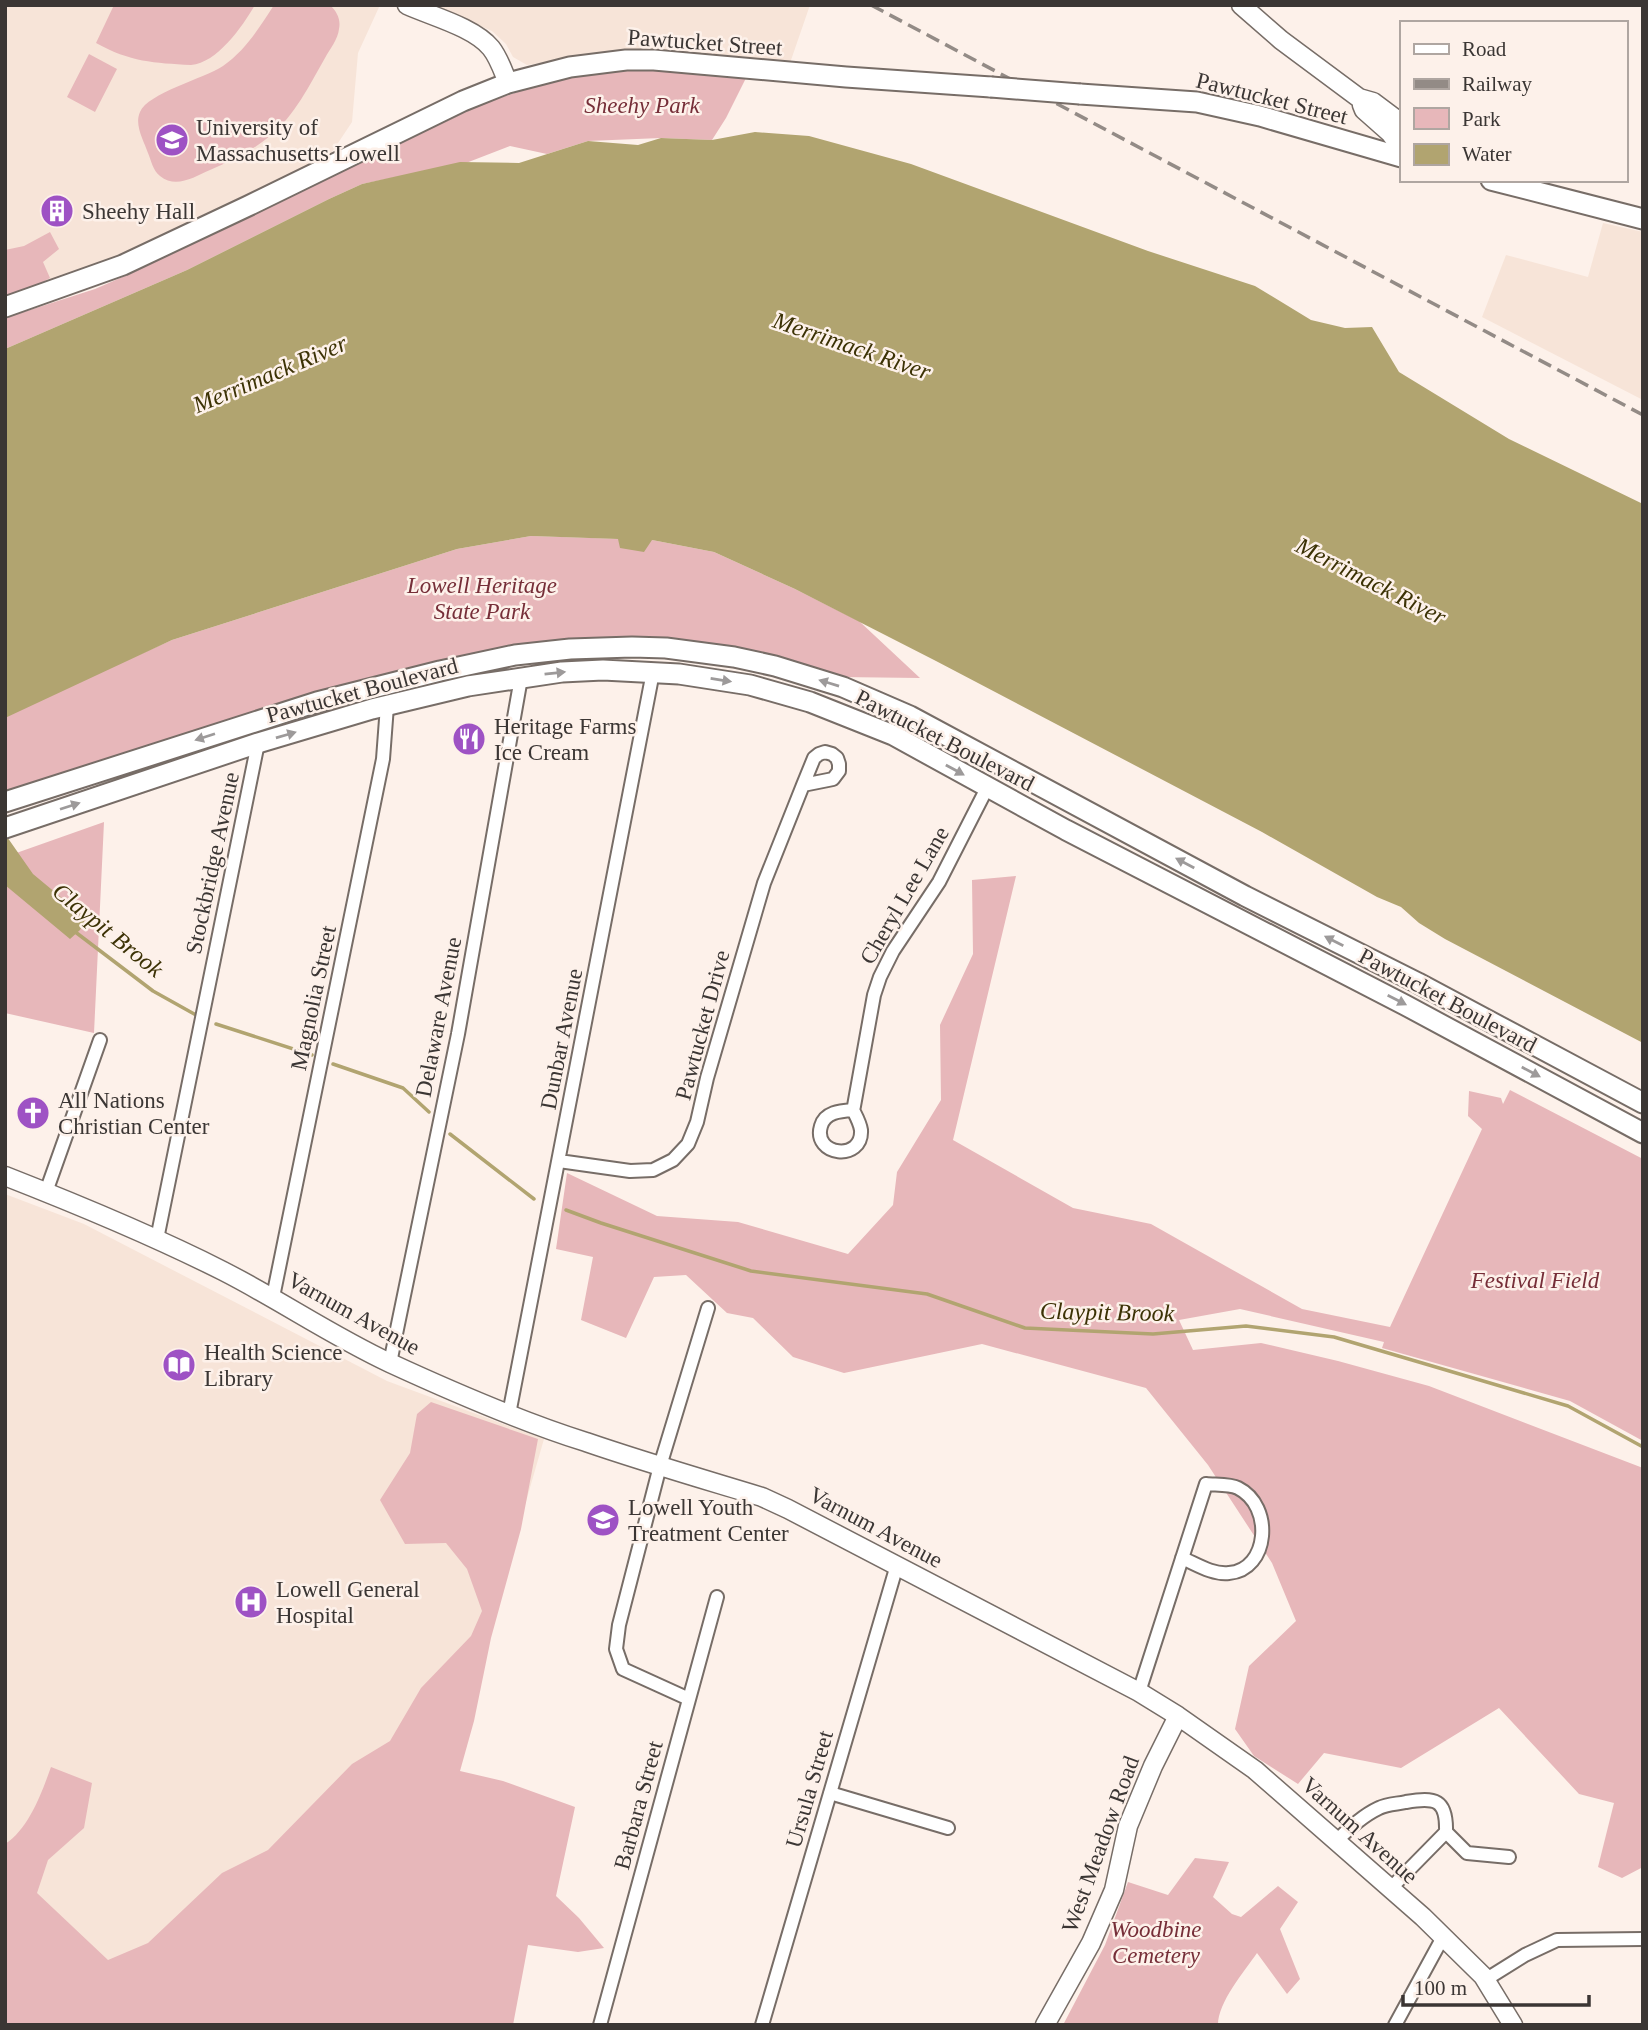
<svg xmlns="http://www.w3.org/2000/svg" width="1648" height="2030" font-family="Georgia,serif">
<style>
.built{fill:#f7e4d8}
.green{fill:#e7b7ba}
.water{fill:#b1a470}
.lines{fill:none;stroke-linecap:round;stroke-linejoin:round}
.stream{stroke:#b1a470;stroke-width:3.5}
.street-casing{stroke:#776d67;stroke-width:16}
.secondary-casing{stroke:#776d67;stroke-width:21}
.primary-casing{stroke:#776d67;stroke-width:23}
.street{stroke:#fff;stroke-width:12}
.secondary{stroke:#fff;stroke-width:18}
.primary{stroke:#fff;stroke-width:19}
.rail{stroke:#938b86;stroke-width:3.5;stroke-dasharray:14 7;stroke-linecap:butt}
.primary-bridge-casing{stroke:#776d67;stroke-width:23;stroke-linecap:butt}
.primary-bridge{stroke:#fff;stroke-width:19}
.oneway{fill:#9d9a9a}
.labels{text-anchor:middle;stroke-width:5;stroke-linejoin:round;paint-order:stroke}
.street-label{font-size:23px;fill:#3b3634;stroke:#fdf1ea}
.park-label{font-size:23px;font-style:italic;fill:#762e38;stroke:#fdf1ea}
.poi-label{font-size:23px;fill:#3b3634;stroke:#fdf1ea;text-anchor:start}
.water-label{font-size:24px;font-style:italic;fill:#3c3205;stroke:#fdf1ea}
</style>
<rect width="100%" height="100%" fill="#fdf1ea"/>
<path class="built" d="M 5,5 L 380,5 L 358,53 L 352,122 L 328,158 L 137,253 L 5,298 Z
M 432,5 L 810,5 L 790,63 L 572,58 L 527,65 L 513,57 L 506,44 L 492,31 Z
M 1603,223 L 1643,232 L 1643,400 L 1482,317 L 1506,255 L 1588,277 Z
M 5,1194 L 84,1224 L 387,1381 L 544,1439 L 450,1766 L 268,2025 L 5,2006 Z"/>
<path class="green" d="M 114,5 L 255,5 C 242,27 217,63 191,65 C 154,63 130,62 96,43 Z
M 274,5 L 330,5 C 337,12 341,19 339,29 C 338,39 330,49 325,58 C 309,86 295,115 270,136 C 252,151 231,161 210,170 C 194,177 176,189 160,176 C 153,171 151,160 148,153 C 144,141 134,125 140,112 C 148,93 203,79 223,66 C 246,50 259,28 274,5 Z
M 89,54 L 117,69 L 95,112 L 67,97 Z
M 636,69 L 704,72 L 746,78 L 726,118 L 712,140 L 661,138 L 588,141 L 547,154 L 510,146 L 466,163 L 362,184 L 329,199 L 187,270 L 5,349 L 5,318 L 95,289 L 134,272 L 480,105 L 540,84 L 582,75 Z
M 50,232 L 59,249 L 43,262 L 50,278 L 34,287 L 5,298 L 5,250 L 24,246 Z
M 531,536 L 652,540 L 714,552 L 795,589 L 859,621 L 920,678 L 840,677 L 679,641 L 559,639 L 446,659 L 334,687 L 5,793 L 5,717 L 71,685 L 172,640 L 457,549 Z
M 104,822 L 94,1033 L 5,1013 L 5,857 Z
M 1016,876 L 953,1140 L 1073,1208 L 1151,1224 L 1302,1309 L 1390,1327 L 1482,1129 L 1468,1116 L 1469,1091 L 1501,1098 L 1503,1104 L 1510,1090 L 1643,1159 L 1643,1441 L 1570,1401 L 1382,1348 L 1384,1342 L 1240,1309 L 1179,1320 L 1193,1350 L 1261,1343 L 1338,1361 L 1429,1386 L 1643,1468 L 1643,1867 L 1622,1878 L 1598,1867 L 1614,1803 L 1579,1794 L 1499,1708 L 1401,1768 L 1324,1753 L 1298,1784 L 1254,1756 L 1235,1729 L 1249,1666 L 1296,1621 L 1272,1563 L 1208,1465 L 1146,1388 L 982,1344 L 844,1373 L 793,1357 L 753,1318 L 727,1313 L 686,1275 L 654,1277 L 626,1338 L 581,1320 L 593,1257 L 556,1249 L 567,1173 L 657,1216 L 738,1222 L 848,1254 L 893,1205 L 897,1172 L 941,1100 L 940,1025 L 973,954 L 972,880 Z
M 431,1402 L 538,1439 L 521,1529 L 491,1638 L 474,1721 L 460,1771 L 503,1781 L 575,1807 L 556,1896 L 579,1918 L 604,1948 L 578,1952 L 528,1945 L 513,2025 L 5,2025 L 5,1844 C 29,1829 42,1792 51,1767 L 92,1783 L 84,1828 L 48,1860 L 37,1893 L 108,1960 L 148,1943 L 222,1873 L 268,1850 L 352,1764 L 390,1741 L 421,1688 L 471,1636 L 482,1611 L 467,1569 L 446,1543 L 405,1544 L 380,1500 L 410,1453 L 417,1414 Z
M 1195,1858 L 1229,1862 L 1213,1897 L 1232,1914 L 1241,1917 L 1278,1886 L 1298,1902 L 1280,1929 L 1300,1979 L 1287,1994 L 1257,1953 C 1244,1972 1218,2002 1218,2025 L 1063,2025 L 1105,1945 L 1128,1882 L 1168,1895 Z"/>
<path class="water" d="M 755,132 L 809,136 L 911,164 L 1148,251 L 1255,286 L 1311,320 L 1345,328 L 1372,327 L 1399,372 L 1509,439 L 1643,504 L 1643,1043 L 1445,939 L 1419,923 L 1401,907 L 1377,897 L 1262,832 L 936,661 L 795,589 L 714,552 L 652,540 L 644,552 L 620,548 L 618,539 L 531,536 L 457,549 L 172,640 L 5,718 L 5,349 L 187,270 L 329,199 L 362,184 L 460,162 L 519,163 L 588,141 L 638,145 L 661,138 L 712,140 Z
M 5,834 L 33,874 L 86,918 L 80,930 L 70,939 L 5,885 Z"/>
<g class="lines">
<path class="stream" d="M 74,931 L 153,991 L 196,1015
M 216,1024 L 312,1055
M 333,1064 L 403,1088 L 429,1112
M 450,1134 L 534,1199
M 566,1210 L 601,1223 L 751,1271 L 927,1294 L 1025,1328 L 1153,1334 L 1246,1326 L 1334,1337 L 1568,1406 L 1643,1447"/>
<defs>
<path id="street" d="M 853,1110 C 856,1116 860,1123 861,1130 C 863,1162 812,1156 821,1126 C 825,1112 840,1111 853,1110 L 854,1106 L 874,995 L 880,977 L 893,951 L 939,882 L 987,788
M 559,1161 L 630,1171 L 653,1170 L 673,1160 L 688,1144 L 697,1122 L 707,1078 L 764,883 L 803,785 L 814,758 L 819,754 L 825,752 L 832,754 L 837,758 L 839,764 L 839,771 L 833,779 L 803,785
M 46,1192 L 100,1040
M 157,1239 L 258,743
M 273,1297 L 383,759 L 387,706
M 390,1363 L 458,1034 L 521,678
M 509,1414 L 653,672
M 1139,1692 L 1206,1484 C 1215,1485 1230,1484 1238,1488 C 1274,1506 1269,1570 1229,1573 C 1213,1575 1196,1564 1182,1558
M 689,1699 L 623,1669 L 616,1649 L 619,1625 L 660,1466 L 708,1308
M 830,1793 L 948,1828
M 1446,1832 L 1467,1853 L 1509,1857
M 1336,1841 C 1349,1829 1362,1816 1379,1808 C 1387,1804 1397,1804 1406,1802 C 1435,1797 1447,1799 1446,1832 L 1390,1889
M 1485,1980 L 1525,1955 L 1557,1940 L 1643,1939
M 600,2025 L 717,1597
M 762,2025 L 897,1565
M 1395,2025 L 1443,1937"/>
<path id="secondary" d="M 407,5 C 431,16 474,27 491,48 C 499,58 503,71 508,83
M 1241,5 L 1281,40 L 1359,98 L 1373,102 L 1401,123
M 1362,105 L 1364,110 L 1390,133 L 1401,148
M 5,1176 C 79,1205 152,1235 223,1271 C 280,1300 332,1336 390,1363 C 453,1392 519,1421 586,1442 C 644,1462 703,1479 762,1497 L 788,1509 L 1139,1692 L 1178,1716 L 1255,1770 L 1423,1917 L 1483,1976 L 1513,2025
M 1045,2025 L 1091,1943 L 1114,1890 L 1128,1826 L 1153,1766 L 1178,1716"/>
<path id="primary" d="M 1080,94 L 1197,102 L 1260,116 L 1401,157
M 1491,180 L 1643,219
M 5,307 L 123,265 L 248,206 L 463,101 L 508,83 L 570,67 L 626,60 L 654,60 L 846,77 L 991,87
M 5,802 L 317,702 L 440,671 L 515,655 L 570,649 L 632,647 L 666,648 L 734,657 L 775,666 L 843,687 L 910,716 L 1245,896 L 1418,983 L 1643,1103
M 5,828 L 258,743 L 372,709 L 468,686 L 562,672 L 603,670 L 679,674 L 750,685 L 810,702 L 893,735 L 1066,830 L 1405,1005 L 1643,1133"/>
</defs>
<use href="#street" class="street-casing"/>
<use href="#secondary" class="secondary-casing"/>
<use href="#primary" class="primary-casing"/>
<use href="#street" class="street"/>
<use href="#secondary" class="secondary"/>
<use href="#primary" class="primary"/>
<path class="rail" d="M 871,5 L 1643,415"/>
<defs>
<path id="primary-bridge" d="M 991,87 L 1080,94"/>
</defs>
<use href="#primary-bridge" class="primary-bridge-casing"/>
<use href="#primary-bridge" class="primary-bridge"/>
</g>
<defs><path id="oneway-solid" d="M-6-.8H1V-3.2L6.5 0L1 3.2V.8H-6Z" transform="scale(1.75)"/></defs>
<g class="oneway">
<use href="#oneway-solid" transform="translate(555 673) rotate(-6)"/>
<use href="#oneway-solid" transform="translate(721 680) rotate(9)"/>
<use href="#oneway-solid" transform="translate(829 683) rotate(-163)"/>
<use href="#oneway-solid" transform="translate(286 735) rotate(-16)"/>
<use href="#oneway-solid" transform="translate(205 737) rotate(162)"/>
<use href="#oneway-solid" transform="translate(955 770) rotate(29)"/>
<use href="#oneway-solid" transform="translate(70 806) rotate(-18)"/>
<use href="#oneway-solid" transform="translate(1185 863) rotate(-152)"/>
<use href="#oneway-solid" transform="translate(1334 941) rotate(-153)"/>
<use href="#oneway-solid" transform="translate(1397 1000) rotate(27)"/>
<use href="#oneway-solid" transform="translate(1531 1072) rotate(28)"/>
</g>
<defs>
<symbol id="university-disc" viewBox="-11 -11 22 22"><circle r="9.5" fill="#9e52c4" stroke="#fdf1ea"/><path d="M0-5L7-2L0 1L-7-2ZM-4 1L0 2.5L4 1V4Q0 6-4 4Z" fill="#fff"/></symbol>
<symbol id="building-disc" viewBox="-11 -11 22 22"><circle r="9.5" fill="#9e52c4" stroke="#fdf1ea"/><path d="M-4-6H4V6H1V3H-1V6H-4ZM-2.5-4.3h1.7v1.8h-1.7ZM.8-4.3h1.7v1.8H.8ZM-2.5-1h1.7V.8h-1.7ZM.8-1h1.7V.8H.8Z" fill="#fff"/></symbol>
<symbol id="restaurant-disc" viewBox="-11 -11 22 22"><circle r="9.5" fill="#9e52c4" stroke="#fdf1ea"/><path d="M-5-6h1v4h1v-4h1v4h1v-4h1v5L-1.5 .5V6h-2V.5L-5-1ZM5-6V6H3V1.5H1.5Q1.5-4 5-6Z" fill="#fff"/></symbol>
<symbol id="church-disc" viewBox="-11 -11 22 22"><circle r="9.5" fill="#9e52c4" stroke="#fdf1ea"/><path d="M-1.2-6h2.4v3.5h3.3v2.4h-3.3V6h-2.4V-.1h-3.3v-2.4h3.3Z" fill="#fff"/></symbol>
<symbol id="library-disc" viewBox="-11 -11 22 22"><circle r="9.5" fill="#9e52c4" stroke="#fdf1ea"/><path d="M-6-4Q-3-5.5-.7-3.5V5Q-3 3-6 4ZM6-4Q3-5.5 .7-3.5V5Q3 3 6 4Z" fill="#fff"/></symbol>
<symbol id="school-disc" viewBox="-11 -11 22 22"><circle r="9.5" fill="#9e52c4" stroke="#fdf1ea"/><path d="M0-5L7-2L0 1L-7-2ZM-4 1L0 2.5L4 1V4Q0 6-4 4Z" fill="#fff"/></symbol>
<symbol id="hospital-disc" viewBox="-11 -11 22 22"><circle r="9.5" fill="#9e52c4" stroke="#fdf1ea"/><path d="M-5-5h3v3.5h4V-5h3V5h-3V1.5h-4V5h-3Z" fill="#fff"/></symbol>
</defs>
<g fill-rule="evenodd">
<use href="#university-disc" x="153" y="121" width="38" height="38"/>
<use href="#building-disc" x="38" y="192" width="38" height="38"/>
<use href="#restaurant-disc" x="450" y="720" width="38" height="38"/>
<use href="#church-disc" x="14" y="1094" width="38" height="38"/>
<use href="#library-disc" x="160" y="1346" width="38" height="38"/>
<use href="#school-disc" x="584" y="1501" width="38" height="38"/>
<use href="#hospital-disc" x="232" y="1583" width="38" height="38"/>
</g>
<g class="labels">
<g class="street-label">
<text transform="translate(705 42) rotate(4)" y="8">Pawtucket Street</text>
<text transform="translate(1272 98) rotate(14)" y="8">Pawtucket Street</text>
<text transform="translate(362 690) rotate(-15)" y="8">Pawtucket Boulevard</text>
<text transform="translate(945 740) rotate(27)" y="8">Pawtucket Boulevard</text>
<text transform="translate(212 863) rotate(-78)" y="8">Stockbridge Avenue</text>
<text transform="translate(904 895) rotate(-60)" y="8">Cheryl Lee Lane</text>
<text transform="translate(313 998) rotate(-78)" y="8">Magnolia Street</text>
<text transform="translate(1448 1000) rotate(28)" y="8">Pawtucket Boulevard</text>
<text transform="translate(438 1017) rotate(-79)" y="8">Delaware Avenue</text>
<text transform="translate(702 1025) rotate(-75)" y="8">Pawtucket Drive</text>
<text transform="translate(561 1039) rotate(-79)" y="8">Dunbar Avenue</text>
<text transform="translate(354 1313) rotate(29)" y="8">Varnum Avenue</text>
<text transform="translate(876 1527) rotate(28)" y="8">Varnum Avenue</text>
<text transform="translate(809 1789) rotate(-74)" y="8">Ursula Street</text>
<text transform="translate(638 1805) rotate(-75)" y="8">Barbara Street</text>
<text transform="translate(1360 1830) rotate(42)" y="8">Varnum Avenue</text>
<text transform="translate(1100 1844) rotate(-70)" y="8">West Meadow Road</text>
</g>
<g class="park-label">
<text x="642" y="113">Sheehy Park</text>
<text x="482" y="593">Lowell Heritage<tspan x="482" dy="26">State Park</tspan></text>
<text x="1535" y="1288">Festival Field</text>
<text x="1156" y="1937">Woodbine<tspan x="1156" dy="26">Cemetery</tspan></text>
</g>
<g class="poi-label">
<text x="196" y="135">University of<tspan x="196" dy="26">Massachusetts Lowell</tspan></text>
<text x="82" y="219">Sheehy Hall</text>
<text x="494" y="734">Heritage Farms<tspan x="494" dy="26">Ice Cream</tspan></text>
<text x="58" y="1108">All Nations<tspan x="58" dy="26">Christian Center</tspan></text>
<text x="204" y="1360">Health Science<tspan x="204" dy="26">Library</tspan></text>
<text x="628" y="1515">Lowell Youth<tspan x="628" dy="26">Treatment Center</tspan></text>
<text x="276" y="1597">Lowell General<tspan x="276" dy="26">Hospital</tspan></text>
</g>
<g class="water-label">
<text transform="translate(852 346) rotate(19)" y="8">Merrimack River</text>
<text transform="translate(270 374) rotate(-23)" y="8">Merrimack River</text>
<text transform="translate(1371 581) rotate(27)" y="8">Merrimack River</text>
<text transform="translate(108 930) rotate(39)" y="8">Claypit Brook</text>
<text transform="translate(1107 1312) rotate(1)" y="8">Claypit Brook</text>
</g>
</g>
<rect width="1648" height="2030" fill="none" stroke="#3b3634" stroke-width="14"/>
<rect x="1400" y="21" width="228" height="161" fill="#fdf1ea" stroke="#afa6a1" stroke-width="2"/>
<rect x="1414" y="44" width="35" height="10" fill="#ffffff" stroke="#afa6a1" stroke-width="2"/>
<text x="1462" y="56" font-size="21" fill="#3b3634">Road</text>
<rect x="1414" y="79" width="35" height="10" fill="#938b86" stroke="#afa6a1" stroke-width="2"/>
<text x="1462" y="91" font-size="21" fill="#3b3634">Railway</text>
<rect x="1414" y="108" width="35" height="21" fill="#e7b7ba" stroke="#afa6a1" stroke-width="2"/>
<text x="1462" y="126" font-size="21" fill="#3b3634">Park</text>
<rect x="1414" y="144" width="35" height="21" fill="#b1a470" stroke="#afa6a1" stroke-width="2"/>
<text x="1462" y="161" font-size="21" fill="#3b3634">Water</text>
<path d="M1403 1995v10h186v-10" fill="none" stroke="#3b3634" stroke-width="3.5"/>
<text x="1414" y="1995" font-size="21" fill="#3b3634" stroke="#fdf1ea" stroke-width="5" paint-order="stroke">100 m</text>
</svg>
